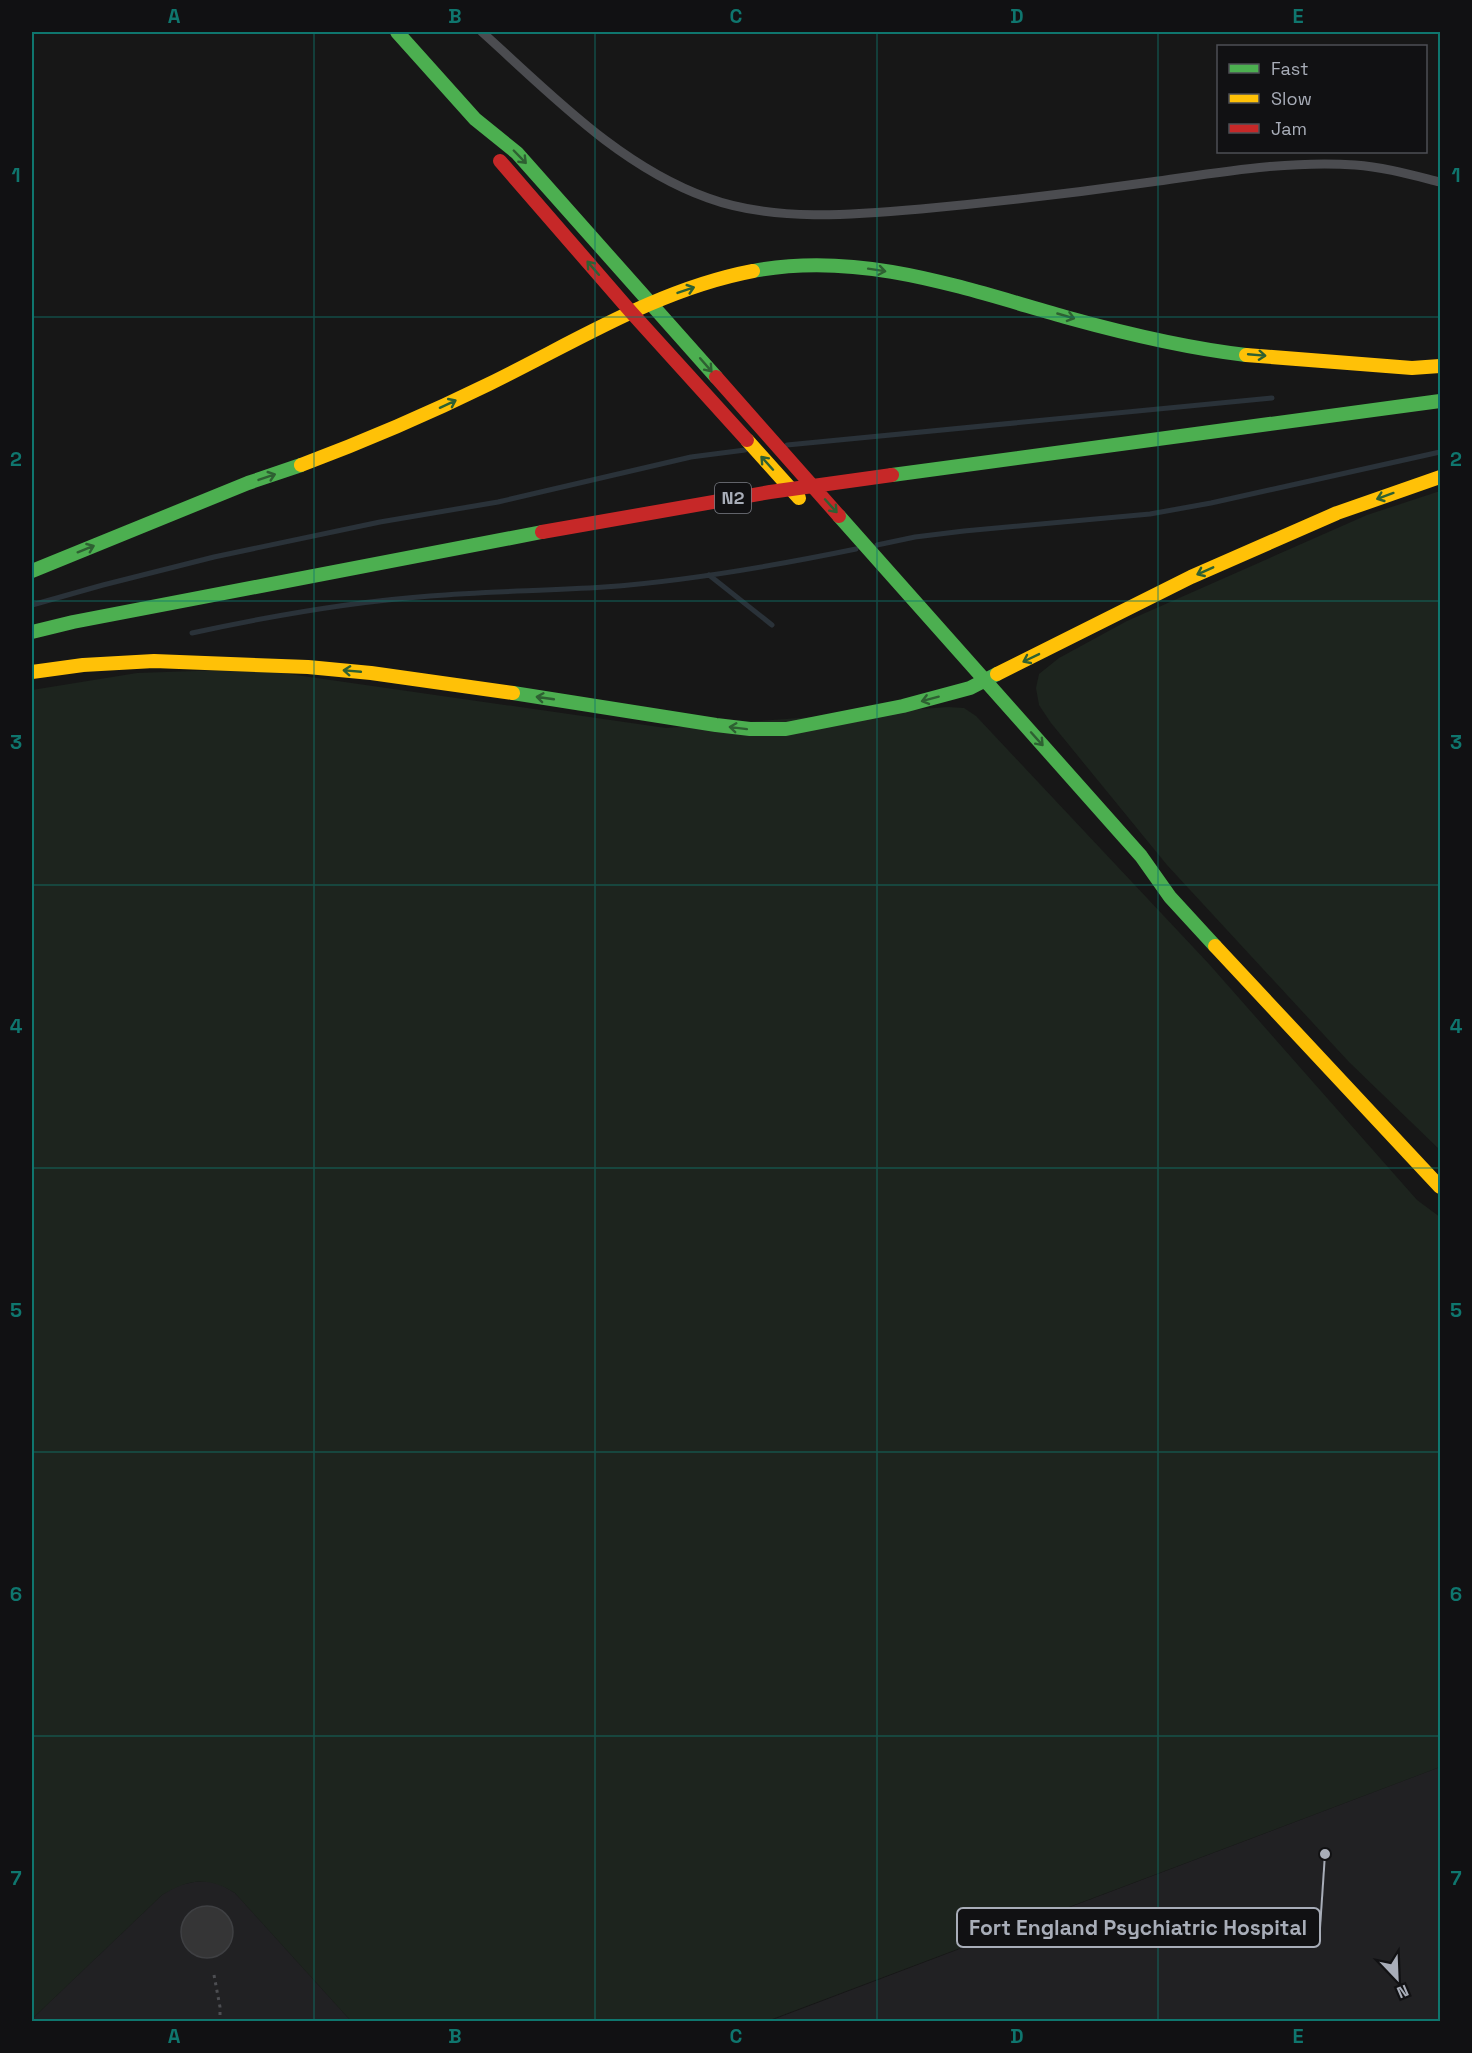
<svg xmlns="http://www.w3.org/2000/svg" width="1472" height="2053" font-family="'Space Grotesk',sans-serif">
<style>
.built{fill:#212123}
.green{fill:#1d241e}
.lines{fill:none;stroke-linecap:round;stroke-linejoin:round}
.stream{stroke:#2a3239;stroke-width:5}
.building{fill:#353536;stroke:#3f4043;stroke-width:1.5}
.path{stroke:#4d4e52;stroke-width:3;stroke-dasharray:3 4.5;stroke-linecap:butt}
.lane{stroke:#4b4c50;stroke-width:9}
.fast{stroke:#4caf50;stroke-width:14}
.slow{stroke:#ffc107;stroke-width:14}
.jam{stroke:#c62828;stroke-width:14}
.oneway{stroke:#2e6032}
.grid{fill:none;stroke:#0f766e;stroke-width:1.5;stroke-opacity:0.55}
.labels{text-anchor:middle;stroke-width:5;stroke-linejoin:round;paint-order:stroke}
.shield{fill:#111113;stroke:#7b7e86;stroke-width:1.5}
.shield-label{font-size:18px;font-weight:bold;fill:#a8adb8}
.leader{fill:none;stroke:#a8adb8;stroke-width:2}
.callout-dot{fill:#a8adb8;stroke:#111113;stroke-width:2}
.callout{fill:#111113;stroke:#a8adb8;stroke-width:2}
.callout-label{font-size:21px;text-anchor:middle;font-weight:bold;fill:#a8adb8}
.neatline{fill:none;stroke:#0f766e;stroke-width:2}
.grid-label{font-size:20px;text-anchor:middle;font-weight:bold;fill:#0f766e}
</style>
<rect width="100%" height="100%" fill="#171717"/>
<path class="built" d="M 1440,1767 L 1440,2021 L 767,2022 L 978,1942 Z
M 207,1881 L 220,1884 L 235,1893 L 351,2021 L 32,2022 L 32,2019 L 162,1895 L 176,1886 L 194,1882 Z"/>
<path class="green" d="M 1440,491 L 1440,1150 L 1349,1062 L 1167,865 L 1051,723 L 1039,705 L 1036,688 L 1039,674 L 1059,658 L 1127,621 L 1367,515 Z
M 254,669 L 666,728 L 948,707 L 964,708 L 976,716 L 1209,964 L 1417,1200 L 1440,1217 L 1440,1767 L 767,2021 L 351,2021 L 235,1893 C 207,1876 189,1879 162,1895 L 32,2019 L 32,690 L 137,673 Z"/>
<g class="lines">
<path class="stream" d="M 787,445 L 1272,398
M 877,545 L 915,537 L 964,531 L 1150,514 L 1211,503 L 1440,452
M 709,575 L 772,625
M 32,605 L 103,585 L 214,557 L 380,522 L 498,502 L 691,457 L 745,450
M 192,633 C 270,616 350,602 430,596 C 488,591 546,591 604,587 C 688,581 773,566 856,549"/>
</g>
<path class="building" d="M181 1932a26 26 0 1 1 52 0a26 26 0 1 1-52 0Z"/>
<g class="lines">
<path class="path" d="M 214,1975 L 220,2007 L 220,2022"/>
<path class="lane" d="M 482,32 C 551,94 619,166 708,198 C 773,222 854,215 921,209 C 998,202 1074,193 1151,182 C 1216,173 1289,160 1355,165 C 1384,167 1412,175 1440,182"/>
<path class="fast" d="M 397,32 L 475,119 L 517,153 L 716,377
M 753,271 C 861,250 966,289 1069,318 C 1127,334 1186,348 1246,355
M 892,475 L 1440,401
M 839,516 L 1141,856 L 1170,897 L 1215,946
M 32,571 L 248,483 L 301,465
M 32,632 L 73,622 L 542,532
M 513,693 L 716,725 L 750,729 L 786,729 L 903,706 L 970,688 L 997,674"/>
<path class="slow" d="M 1246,355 L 1412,368 L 1440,366
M 747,440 L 799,498
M 301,465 C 365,441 428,414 489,384 C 575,342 658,289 753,271
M 32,672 L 83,665 L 154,661 L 308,667 L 371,673 L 513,693
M 997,674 L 1191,577 L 1337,513 L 1440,477
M 1215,946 L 1440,1187"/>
<path class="jam" d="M 500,161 L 631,312 L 747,440
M 716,377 L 839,516
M 542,532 L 770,492 L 892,475"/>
</g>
<defs><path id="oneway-shaft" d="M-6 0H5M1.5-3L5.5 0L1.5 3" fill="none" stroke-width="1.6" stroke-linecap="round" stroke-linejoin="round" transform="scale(1.5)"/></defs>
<g class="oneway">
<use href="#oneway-shaft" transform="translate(520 157) rotate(46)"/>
<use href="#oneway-shaft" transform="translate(593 268) rotate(-131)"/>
<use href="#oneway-shaft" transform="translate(877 270) rotate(9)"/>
<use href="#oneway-shaft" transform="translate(686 290) rotate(-19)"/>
<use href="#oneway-shaft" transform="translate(1066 316) rotate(16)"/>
<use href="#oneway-shaft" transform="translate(1257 355) rotate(5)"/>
<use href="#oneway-shaft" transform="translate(706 365) rotate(49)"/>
<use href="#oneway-shaft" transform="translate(448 404) rotate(-25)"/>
<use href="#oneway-shaft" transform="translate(767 463) rotate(-132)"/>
<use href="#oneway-shaft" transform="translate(267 477) rotate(-19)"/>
<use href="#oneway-shaft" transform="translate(1385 496) rotate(160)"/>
<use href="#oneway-shaft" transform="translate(831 506) rotate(48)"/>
<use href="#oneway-shaft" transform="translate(86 549) rotate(-22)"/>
<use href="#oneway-shaft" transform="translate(1205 571) rotate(156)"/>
<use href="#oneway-shaft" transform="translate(1031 658) rotate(154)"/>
<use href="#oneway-shaft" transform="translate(352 671) rotate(-175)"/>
<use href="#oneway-shaft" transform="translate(545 698) rotate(-172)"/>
<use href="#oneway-shaft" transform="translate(930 699) rotate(165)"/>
<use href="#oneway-shaft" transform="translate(738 728) rotate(-173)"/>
<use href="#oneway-shaft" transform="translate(1037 739) rotate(48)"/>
</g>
<path class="grid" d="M 314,32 L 314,2022M 595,32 L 595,2022M 877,32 L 877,2022M 1158,32 L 1158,2022M 32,317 L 1440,317M 32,601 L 1440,601M 32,885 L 1440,885M 32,1168 L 1440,1168M 32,1452 L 1440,1452M 32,1736 L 1440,1736"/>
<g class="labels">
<rect class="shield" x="715" y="483" width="36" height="30" rx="4.5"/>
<g class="shield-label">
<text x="733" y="504">N2</text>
</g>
</g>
<path class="leader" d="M1325 1854L1320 1928"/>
<circle class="callout-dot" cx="1325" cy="1854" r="6"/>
<rect class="callout" x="957" y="1908" width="363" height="39" rx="6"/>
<g class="callout-label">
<text x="1138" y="1935">Fort England Psychiatric Hospital</text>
</g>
<rect width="1472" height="2053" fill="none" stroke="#111113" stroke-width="66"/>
<rect x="1217" y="45" width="210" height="108" fill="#111113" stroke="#4d4f55" stroke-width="1.5"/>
<rect x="1229" y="64" width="30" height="9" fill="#4caf50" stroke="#4d4f55" stroke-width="1.5"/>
<text x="1271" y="75" font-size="18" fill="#a8adb8">Fast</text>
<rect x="1229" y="94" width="30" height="9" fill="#ffc107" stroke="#4d4f55" stroke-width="1.5"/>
<text x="1271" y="105" font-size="18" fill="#a8adb8">Slow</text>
<rect x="1229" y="124" width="30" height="9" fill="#c62828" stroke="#4d4f55" stroke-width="1.5"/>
<text x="1271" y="135" font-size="18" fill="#a8adb8">Jam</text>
<g transform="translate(1397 1978) rotate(157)" stroke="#111113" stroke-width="4.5" paint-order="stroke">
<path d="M0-4.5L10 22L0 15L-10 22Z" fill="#a8adb8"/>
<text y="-9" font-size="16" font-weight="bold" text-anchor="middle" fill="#a8adb8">N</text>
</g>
<rect x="33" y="33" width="1406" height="1987" class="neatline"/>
<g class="grid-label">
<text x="174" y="23">A</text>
<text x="455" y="23">B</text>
<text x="736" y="23">C</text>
<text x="1017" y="23">D</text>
<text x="1298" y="23">E</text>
<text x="16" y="182">1</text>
<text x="1456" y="182">1</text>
<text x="16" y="466">2</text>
<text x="1456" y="466">2</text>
<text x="16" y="749">3</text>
<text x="1456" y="749">3</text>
<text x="16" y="1033">4</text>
<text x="1456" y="1033">4</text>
<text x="16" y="1317">5</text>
<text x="1456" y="1317">5</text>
<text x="16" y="1601">6</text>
<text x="1456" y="1601">6</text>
<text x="16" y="1885">7</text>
<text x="1456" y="1885">7</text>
<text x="174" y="2043">A</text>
<text x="455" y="2043">B</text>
<text x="736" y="2043">C</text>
<text x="1017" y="2043">D</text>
<text x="1298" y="2043">E</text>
</g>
</svg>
